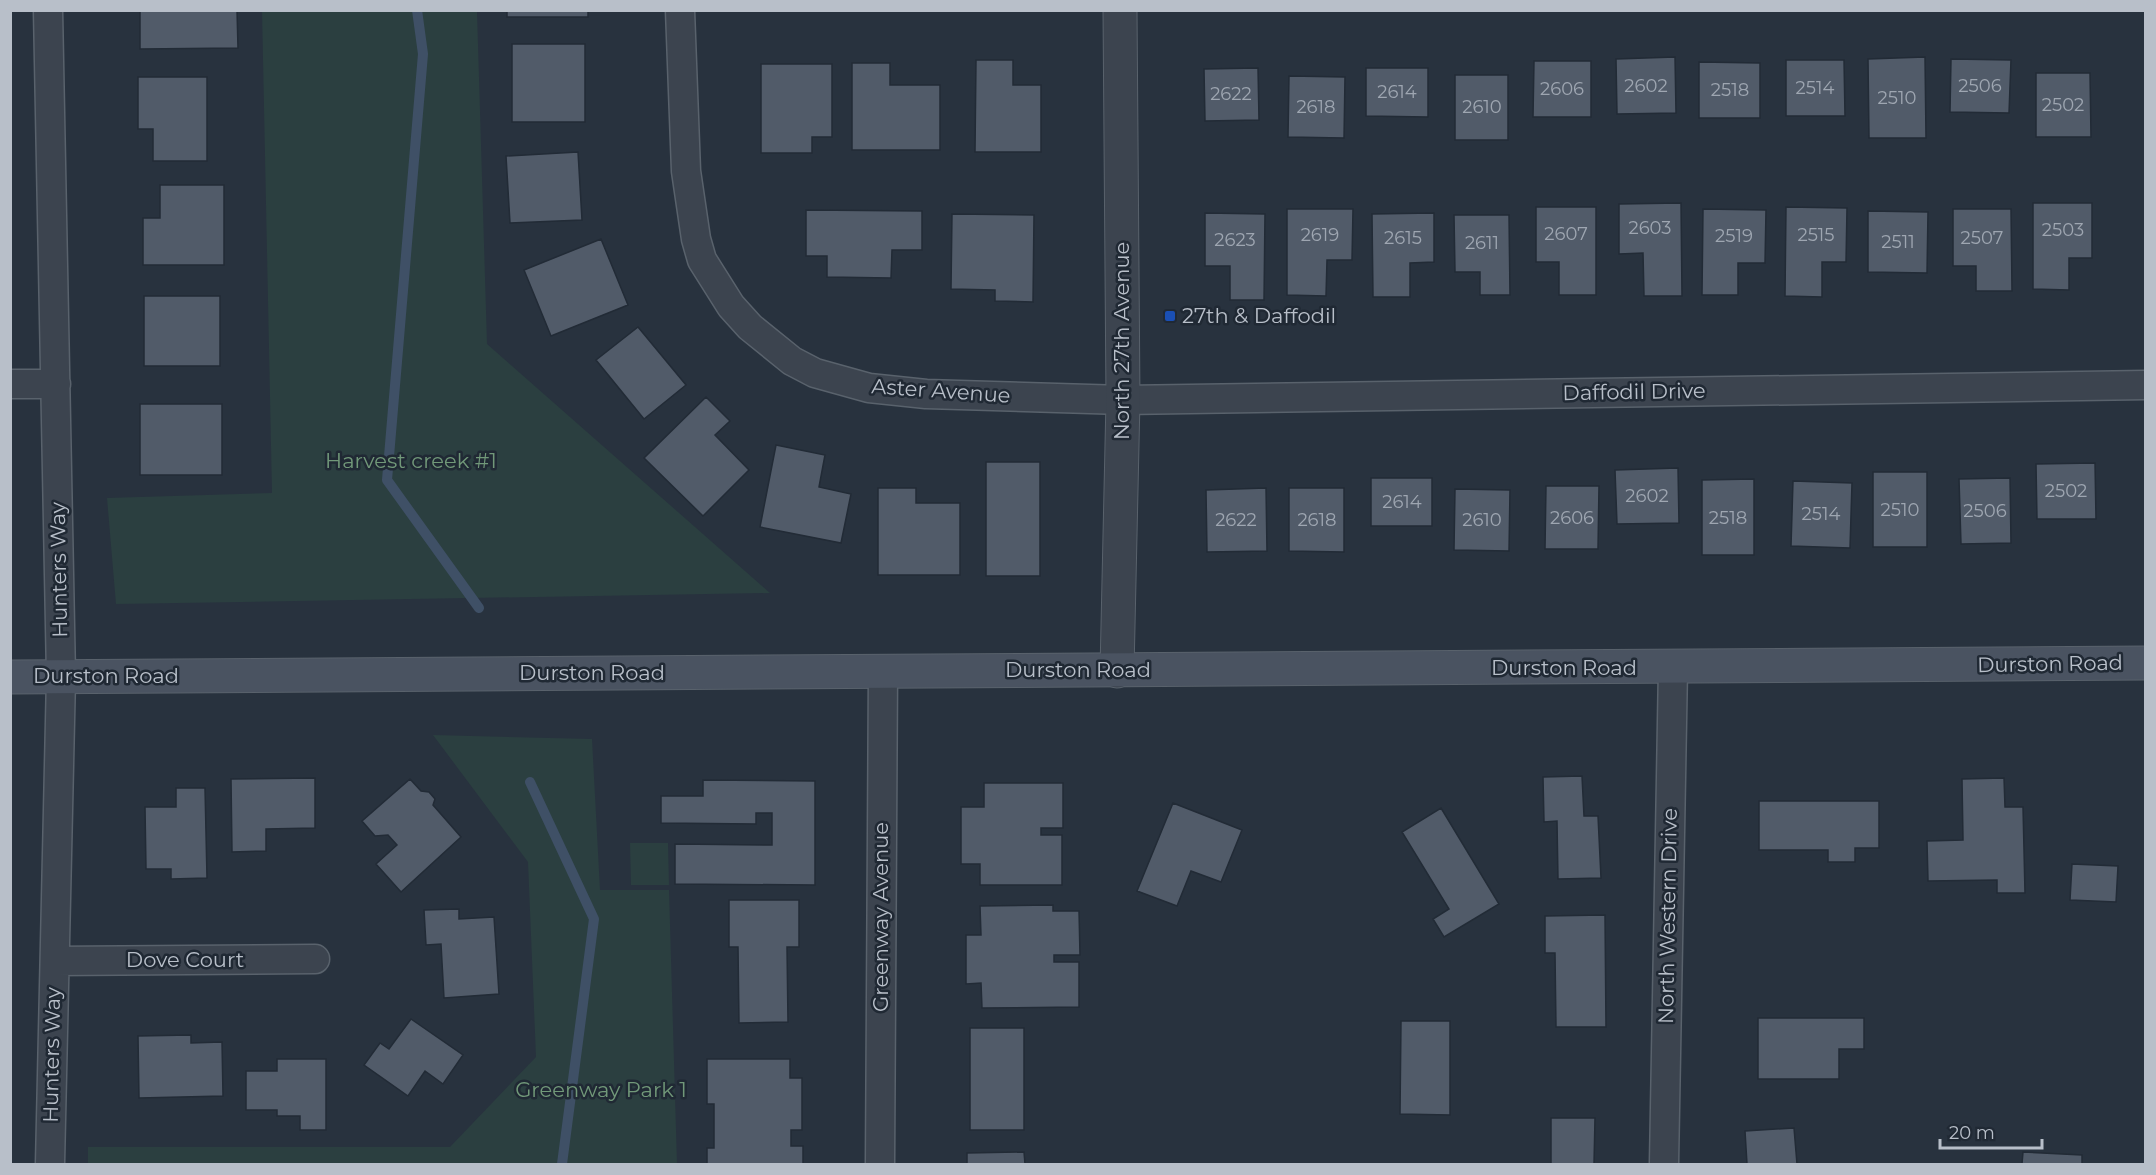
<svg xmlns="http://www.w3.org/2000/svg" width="2156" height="1175" font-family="Montserrat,sans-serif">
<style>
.green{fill:#2b3f40}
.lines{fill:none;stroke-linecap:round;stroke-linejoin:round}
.stream{stroke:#3f5066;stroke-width:10}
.building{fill:#515b69;stroke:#222b36;stroke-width:1.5}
.minor-casing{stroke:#59626c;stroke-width:31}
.tertiary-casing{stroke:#59626c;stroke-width:35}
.secondary-casing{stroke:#59626c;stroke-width:35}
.minor{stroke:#3c444f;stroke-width:28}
.tertiary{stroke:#3c444f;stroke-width:33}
.secondary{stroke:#4a5361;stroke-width:33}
.transit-dot{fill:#1a4fb4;stroke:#202934;stroke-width:2}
.labels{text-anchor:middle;stroke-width:5;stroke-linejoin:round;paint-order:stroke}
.number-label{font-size:18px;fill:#9ea6b1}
.poi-label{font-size:21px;fill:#b8bfc9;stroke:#202934;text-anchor:start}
.street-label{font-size:21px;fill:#b8bfc9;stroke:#202934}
.park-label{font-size:21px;fill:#719879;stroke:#202934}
</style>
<rect width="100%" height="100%" fill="#28323e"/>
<path class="green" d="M 262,11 L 477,11 L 487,344 L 770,593 L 116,604 L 107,498 L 272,493 Z
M 433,735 L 592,739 L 600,890 L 669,890 L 677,1164 L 88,1164 L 88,1147 L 450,1147 L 536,1057 L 528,862 Z
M 630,843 L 668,843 L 669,885 L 631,885 Z"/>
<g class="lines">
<path class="stream" d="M 417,10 L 423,54 L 387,480 L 479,608
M 530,782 L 594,919 L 562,1164"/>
</g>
<path class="building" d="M 140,10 L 237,10 L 238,48 L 140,49 Z
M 507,10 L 588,10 L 588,17 L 507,17 Z
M 512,44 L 585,44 L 585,122 L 512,122 Z
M 1675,57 L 1676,113 L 1617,114 L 1616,59 Z
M 1925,57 L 1926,138 L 1869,138 L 1868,59 Z
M 1951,59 L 2011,60 L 2009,113 L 1950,112 Z
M 976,60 L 1013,60 L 1013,85 L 1041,85 L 1041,152 L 975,152 Z
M 1786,60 L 1844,60 L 1845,116 L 1786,116 Z
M 1534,61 L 1591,61 L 1591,117 L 1533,117 Z
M 1699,62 L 1760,63 L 1760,118 L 1699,118 Z
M 852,63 L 890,63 L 890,85 L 940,85 L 940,150 L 852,150 Z
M 761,64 L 832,64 L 832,137 L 812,137 L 812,153 L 761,153 Z
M 1258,68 L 1259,120 L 1205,121 L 1204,69 Z
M 1366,68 L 1428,68 L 1428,117 L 1366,116 Z
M 2036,73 L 2090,73 L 2091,137 L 2036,137 Z
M 1455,75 L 1508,75 L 1508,140 L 1455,140 Z
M 1289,76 L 1345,77 L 1344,138 L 1288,137 Z
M 138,77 L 207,77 L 207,161 L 153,161 L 153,129 L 138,129 Z
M 578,152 L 582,220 L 510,223 L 506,156 Z
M 160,185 L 224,185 L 224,265 L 143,265 L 143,218 L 160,218 Z
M 1681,203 L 1682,296 L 1644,296 L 1643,253 L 1619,254 L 1619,204 Z
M 2033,203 L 2092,203 L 2092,258 L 2069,258 L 2069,290 L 2033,289 Z
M 1536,207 L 1596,207 L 1596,295 L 1559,295 L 1559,262 L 1536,262 Z
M 1786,207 L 1847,208 L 1846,262 L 1822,262 L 1822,297 L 1785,296 Z
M 1287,209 L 1353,209 L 1352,260 L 1327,260 L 1326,296 L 1287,295 Z
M 1703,209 L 1766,210 L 1765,263 L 1738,263 L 1738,295 L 1702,295 Z
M 1953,209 L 2011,209 L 2012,291 L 1976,291 L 1976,266 L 1953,266 Z
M 806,210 L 922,211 L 922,250 L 892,250 L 891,278 L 827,277 L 827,256 L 806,256 Z
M 1868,211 L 1928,212 L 1927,273 L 1868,272 Z
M 1205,213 L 1265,214 L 1264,300 L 1230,300 L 1230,266 L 1205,266 Z
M 1434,213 L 1434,262 L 1410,263 L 1410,297 L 1373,297 L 1372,214 Z
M 952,214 L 1034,215 L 1033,302 L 995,301 L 995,290 L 951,289 Z
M 1454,215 L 1509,215 L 1510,295 L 1480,295 L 1480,272 L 1455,272 Z
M 601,239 L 628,305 L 551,336 L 524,270 Z
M 144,296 L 220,296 L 220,366 L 144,366 Z
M 638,327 L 686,385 L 644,419 L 596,360 Z
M 706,397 L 730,421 L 715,435 L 749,470 L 703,516 L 644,458 Z
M 140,404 L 222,404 L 222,475 L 140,475 Z
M 776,445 L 825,455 L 819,487 L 851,494 L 841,543 L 760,527 Z
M 986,462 L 1040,462 L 1040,576 L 986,576 Z
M 2095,463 L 2096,519 L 2037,519 L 2036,464 Z
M 1678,468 L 1679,523 L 1617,524 L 1615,470 Z
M 1873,472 L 1927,472 L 1927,547 L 1873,547 Z
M 1371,478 L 1432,478 L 1432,526 L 1371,526 Z
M 2010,478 L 2011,543 L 1961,544 L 1959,479 Z
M 1754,479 L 1754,555 L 1702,555 L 1702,480 Z
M 1793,481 L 1852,483 L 1850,548 L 1791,546 Z
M 1546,486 L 1599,486 L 1598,549 L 1545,549 Z
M 878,488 L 916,488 L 916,503 L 960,503 L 960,575 L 878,575 Z
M 1266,488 L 1267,551 L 1207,552 L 1206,490 Z
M 1289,488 L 1344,488 L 1344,552 L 1289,551 Z
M 1455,489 L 1510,490 L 1509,551 L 1454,550 Z
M 1582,776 L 1584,816 L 1598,816 L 1601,878 L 1558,879 L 1557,821 L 1544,822 L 1543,777 Z
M 315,778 L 315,828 L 266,829 L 266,851 L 232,852 L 231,779 Z
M 2004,778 L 2005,807 L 2023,807 L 2025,893 L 1997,893 L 1997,880 L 1928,881 L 1927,841 L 1963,840 L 1962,779 Z
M 410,779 L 421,791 L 429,792 L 435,799 L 433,805 L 461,837 L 401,892 L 376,864 L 397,845 L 388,835 L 375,836 L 362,821 Z
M 703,780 L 815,781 L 815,885 L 675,884 L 675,844 L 772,845 L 772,813 L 756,813 L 756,824 L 661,823 L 661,796 L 703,796 Z
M 984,783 L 1063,783 L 1063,828 L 1041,828 L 1041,835 L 1062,835 L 1062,885 L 980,885 L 980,864 L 961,864 L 961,807 L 984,807 Z
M 176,788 L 205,788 L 207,878 L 171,879 L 171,869 L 146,869 L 145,807 L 176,807 Z
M 1759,801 L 1879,801 L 1879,848 L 1855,848 L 1855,862 L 1828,862 L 1828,850 L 1759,850 Z
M 1173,803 L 1242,830 L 1221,882 L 1191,871 L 1177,906 L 1137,891 Z
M 1441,808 L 1499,904 L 1444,937 L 1433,919 L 1449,909 L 1402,832 Z
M 2072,864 L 2118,866 L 2116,902 L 2070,900 Z
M 729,900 L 799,900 L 799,947 L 787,947 L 788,1022 L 739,1023 L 738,947 L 729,947 Z
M 1053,905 L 1053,911 L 1079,911 L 1080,955 L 1054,955 L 1054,962 L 1079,962 L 1079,1007 L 982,1008 L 981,983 L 966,984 L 966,935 L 981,935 L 980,906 Z
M 459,909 L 459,919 L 494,917 L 499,994 L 444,998 L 441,944 L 426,945 L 424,910 Z
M 1605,915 L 1606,1027 L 1556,1027 L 1555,953 L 1545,953 L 1545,916 Z
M 1758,1018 L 1864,1018 L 1864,1049 L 1839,1049 L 1839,1079 L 1758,1079 Z
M 411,1019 L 463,1055 L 443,1084 L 425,1071 L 408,1096 L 364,1065 L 380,1043 L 389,1049 Z
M 1401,1021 L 1450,1021 L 1450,1115 L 1400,1114 Z
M 970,1028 L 1024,1028 L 1024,1130 L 970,1130 Z
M 191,1035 L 191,1043 L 222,1042 L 223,1096 L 139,1098 L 138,1036 Z
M 277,1059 L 326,1059 L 326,1130 L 300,1130 L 300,1116 L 277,1116 L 277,1110 L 246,1110 L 246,1071 L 277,1071 Z
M 707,1059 L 790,1059 L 790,1078 L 802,1078 L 802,1130 L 791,1130 L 791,1146 L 803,1146 L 803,1164 L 707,1164 L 707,1148 L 714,1148 L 714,1104 L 707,1104 Z
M 1551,1118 L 1595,1118 L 1594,1164 L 1551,1164 Z
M 1794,1128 L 1797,1164 L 1747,1164 L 1745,1131 Z
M 1024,1152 L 1025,1164 L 967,1164 L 967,1153 Z
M 2023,1152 L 2082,1155 L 2082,1164 L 2022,1164 Z"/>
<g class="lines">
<defs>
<path id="minor" d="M 48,10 L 61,677 L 50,1164
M 680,10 L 686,171 L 696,239 L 702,260 L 731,306 L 750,327 L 792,361 L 815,373 L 869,388 L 926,394 L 1123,400 L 2146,385
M 10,384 L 56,384
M 55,961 L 315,959
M 880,1164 L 883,670
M 1664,1164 L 1673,667"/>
<path id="tertiary" d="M 1117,671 L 1123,400 L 1120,10"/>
<path id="secondary" d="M 10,677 L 2146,663"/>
</defs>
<use href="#minor" class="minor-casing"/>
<use href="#tertiary" class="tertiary-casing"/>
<use href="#secondary" class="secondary-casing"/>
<use href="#minor" class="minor"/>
<use href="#tertiary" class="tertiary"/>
<use href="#secondary" class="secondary"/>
</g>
<rect class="transit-dot" x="1164" y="310" width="12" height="12" rx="3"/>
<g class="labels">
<g class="number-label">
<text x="1646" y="92">2602</text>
<text x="1980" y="92">2506</text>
<text x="1815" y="94">2514</text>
<text x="1562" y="95">2606</text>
<text x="1730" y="96">2518</text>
<text x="1397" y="98">2614</text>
<text x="1231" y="100">2622</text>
<text x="1897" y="104">2510</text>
<text x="2063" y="111">2502</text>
<text x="1316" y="113">2618</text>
<text x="1482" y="113">2610</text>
<text x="1650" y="234">2603</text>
<text x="2063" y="236">2503</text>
<text x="1566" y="240">2607</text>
<text x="1320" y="241">2619</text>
<text x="1816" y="241">2515</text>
<text x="1734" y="242">2519</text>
<text x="1403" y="244">2615</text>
<text x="1982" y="244">2507</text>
<text x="1235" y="246">2623</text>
<text x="1898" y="248">2511</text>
<text x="1482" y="249">2611</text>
<text x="2066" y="497">2502</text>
<text x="1647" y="502">2602</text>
<text x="1402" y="508">2614</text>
<text x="1900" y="516">2510</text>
<text x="1985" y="517">2506</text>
<text x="1821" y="520">2514</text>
<text x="1572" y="524">2606</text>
<text x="1728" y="524">2518</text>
<text x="1236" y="526">2622</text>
<text x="1317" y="526">2618</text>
<text x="1482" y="526">2610</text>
</g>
<g class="poi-label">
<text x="1182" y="323">27th &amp; Daffodil</text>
</g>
<g class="street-label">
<text transform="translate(1122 341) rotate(-90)" y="7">North 27th Avenue</text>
<text transform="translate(941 391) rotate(4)" y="7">Aster Avenue</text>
<text transform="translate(1634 392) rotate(-1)" y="7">Daffodil Drive</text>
<text transform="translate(59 570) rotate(-91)" y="7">Hunters Way</text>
<text transform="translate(2050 664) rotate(-1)" y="7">Durston Road</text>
<text x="1564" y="675">Durston Road</text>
<text x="1078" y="677">Durston Road</text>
<text x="592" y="680">Durston Road</text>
<text x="106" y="683">Durston Road</text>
<text transform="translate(1668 916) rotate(-89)" y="7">North Western Drive</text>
<text transform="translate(881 917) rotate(-90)" y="7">Greenway Avenue</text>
<text x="185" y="967">Dove Court</text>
<text transform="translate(52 1055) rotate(-89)" y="7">Hunters Way</text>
</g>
<g class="park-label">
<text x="411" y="468">Harvest creek #1</text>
<text x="601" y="1097">Greenway Park 1</text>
</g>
</g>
<rect width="2156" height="1175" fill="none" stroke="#b8bfc9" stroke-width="24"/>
<path d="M1940 1139v9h102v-9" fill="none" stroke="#b8bfc9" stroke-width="3"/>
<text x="1949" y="1139" font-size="18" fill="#b8bfc9" stroke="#202934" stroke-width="4.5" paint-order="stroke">20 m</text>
</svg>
